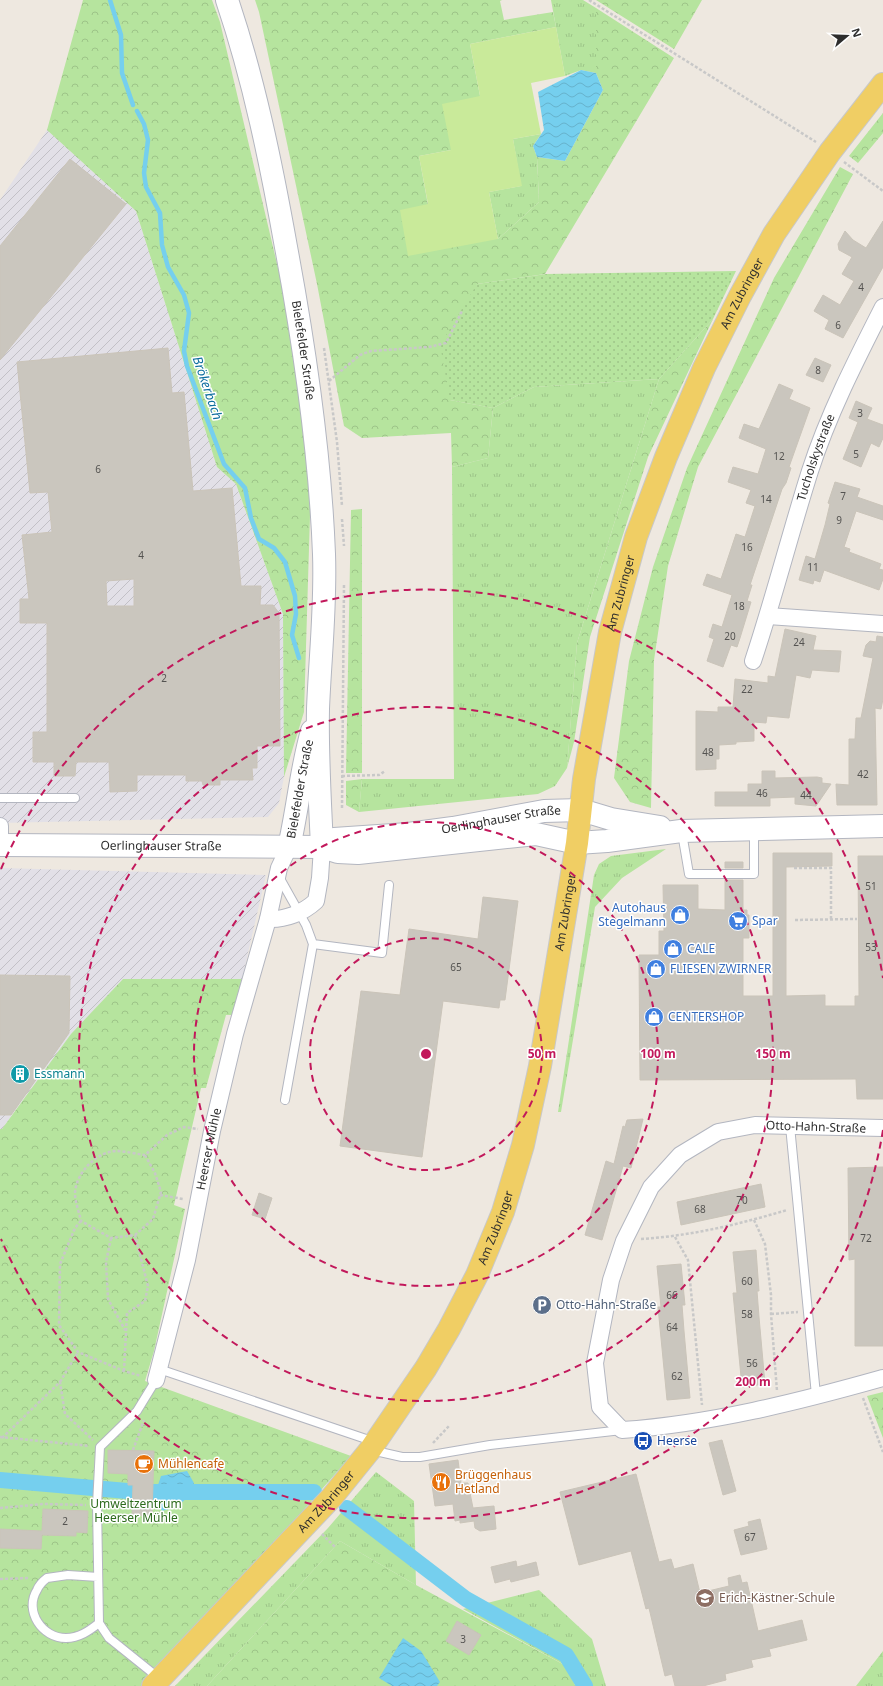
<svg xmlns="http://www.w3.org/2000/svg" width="883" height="1686" font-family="'Noto Sans',sans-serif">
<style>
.industrial{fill:url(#industrial-furrows)}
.grass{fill:url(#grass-tufts)}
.forest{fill:url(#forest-crowns)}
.garden{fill:url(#garden-dots)}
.pitch{fill:#c9ea9a}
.water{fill:url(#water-waves)}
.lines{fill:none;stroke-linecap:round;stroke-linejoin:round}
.stream{stroke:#75cfee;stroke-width:4.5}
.canal{stroke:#75cfee;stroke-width:16}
.building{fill:#cac6be;stroke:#cac4b9;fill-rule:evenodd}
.lane-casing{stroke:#b3b6c0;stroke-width:10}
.street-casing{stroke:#b3b6c0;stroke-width:18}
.secondary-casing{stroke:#b3b6c0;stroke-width:24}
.primary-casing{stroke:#c8c8c8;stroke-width:24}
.path{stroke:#c8c8c8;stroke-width:2.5;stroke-dasharray:3 2;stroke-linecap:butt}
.lane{stroke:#fff;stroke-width:8}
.street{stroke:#fff;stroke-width:16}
.secondary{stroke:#fff;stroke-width:22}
.primary{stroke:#f0ce64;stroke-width:22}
.ring{fill:none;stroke:#c2185b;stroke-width:2;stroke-dasharray:7 5}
.labels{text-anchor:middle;stroke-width:3;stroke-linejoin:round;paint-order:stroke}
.number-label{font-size:10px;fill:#545351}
.street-label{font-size:12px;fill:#2d2d2d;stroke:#fff}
.shop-label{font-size:12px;fill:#366cbe;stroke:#fff;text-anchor:start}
.culture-label{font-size:12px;fill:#0d838f;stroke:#fff;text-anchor:start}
.service-label{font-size:12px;fill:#4e5e75;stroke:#fff;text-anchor:start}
.transit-label{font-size:12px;fill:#164399;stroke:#fff;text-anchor:start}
.food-label{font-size:12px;fill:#c56008;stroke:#fff;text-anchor:start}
.park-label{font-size:12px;fill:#2d6b1c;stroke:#fff}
.education-label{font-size:12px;fill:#785e54;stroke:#fff;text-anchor:start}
.water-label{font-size:13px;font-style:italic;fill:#0f6f9f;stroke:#fff}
.centre{fill:#c2185b;stroke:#fff;stroke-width:2}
.ring-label{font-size:12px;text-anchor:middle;font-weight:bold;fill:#c2185b;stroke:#fff;stroke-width:3;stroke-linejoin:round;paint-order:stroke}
</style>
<defs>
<pattern id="industrial-furrows" width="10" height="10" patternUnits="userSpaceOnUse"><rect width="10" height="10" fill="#e2e0e7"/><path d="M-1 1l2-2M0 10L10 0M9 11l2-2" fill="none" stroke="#c2c0c6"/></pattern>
<pattern id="grass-tufts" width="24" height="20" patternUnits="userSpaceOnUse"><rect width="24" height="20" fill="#b6e49e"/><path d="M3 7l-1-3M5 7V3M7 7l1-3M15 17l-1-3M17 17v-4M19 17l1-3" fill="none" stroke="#9dc488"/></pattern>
<pattern id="forest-crowns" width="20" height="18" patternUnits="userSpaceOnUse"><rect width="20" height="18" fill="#b6e49e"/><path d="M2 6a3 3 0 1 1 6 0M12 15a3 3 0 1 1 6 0" fill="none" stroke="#9dc488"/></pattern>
<pattern id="garden-dots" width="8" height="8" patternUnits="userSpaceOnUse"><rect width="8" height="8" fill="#b6e49e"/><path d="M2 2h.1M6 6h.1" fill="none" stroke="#9dc488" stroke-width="1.8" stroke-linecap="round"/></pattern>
<pattern id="water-waves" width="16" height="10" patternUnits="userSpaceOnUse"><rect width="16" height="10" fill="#75cfee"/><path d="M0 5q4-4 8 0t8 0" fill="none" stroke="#66b2cc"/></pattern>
</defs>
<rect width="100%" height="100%" fill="#eee8e0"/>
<path class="industrial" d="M 47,130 L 136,211 L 217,467 L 236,484 L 283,614 L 284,777 L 279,803 L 268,817 L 0,823 L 0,200 Z
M 0,868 L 266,875 L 242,979 L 123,979 L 71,1034 L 2,1129 L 0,1129 Z"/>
<path class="grass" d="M 551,0 L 583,0 L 596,8 L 596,73 L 581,70 L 565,76 Z
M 541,134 L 533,146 L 537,157 L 539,202 L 498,239 L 489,192 L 521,186 L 513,139 Z
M 659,379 L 577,643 L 567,768 L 555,786 L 538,794 L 359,812 L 362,779 L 454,779 L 452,467 L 488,458 L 493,408 L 534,387 Z
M 666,849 L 622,878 L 595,907 L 561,1112 L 558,1112 L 594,875 L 599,864 L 611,856 Z
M 376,1472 L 414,1501 L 416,1585 L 340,1541 L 207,1686 L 175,1686 L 328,1528 Z
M 539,1590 L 592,1639 L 606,1686 L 575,1686 L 570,1668 L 463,1609 Z
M 883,1651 L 883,1686 L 856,1686 Z"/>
<path class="forest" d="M 83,0 L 212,0 L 220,22 L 282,285 L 300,390 L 311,483 L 304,712 L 284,777 L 283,614 L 236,484 L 217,467 L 136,211 L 47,130 Z
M 255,0 L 502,0 L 500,1 L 504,20 L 553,12 L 556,27 L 470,44 L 480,96 L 451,150 L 419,156 L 428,205 L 498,239 L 539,202 L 537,157 L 565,161 L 603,90 L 596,73 L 596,8 L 674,58 L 545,274 L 477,284 L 450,400 L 493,408 L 488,458 L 452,467 L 451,433 L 362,438 L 344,426 L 317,284 L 259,12 Z
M 596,0 L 702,0 L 674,49 Z
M 883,113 L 883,133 L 858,163 L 849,156 Z
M 840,167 L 853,174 L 698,467 L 668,566 L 654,660 L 651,808 L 630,802 L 614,778 L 629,661 L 653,567 L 687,468 L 774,278 Z
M 713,319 L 648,457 L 590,637 L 574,742 L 567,768 L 577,643 L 659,379 Z
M 362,509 L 362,773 L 346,773 L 351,510 Z
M 362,779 L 359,812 L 346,805 L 346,781 Z
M 123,979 L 242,979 L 233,1015 L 226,1015 L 206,1088 L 201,1088 L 174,1205 L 185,1209 L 154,1351 L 145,1381 L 351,1456 L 149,1686 L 0,1686 L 0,1129 L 2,1129 L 71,1034 Z
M 883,1392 L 883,1438 L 867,1396 Z
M 340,1541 L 416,1585 L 570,1668 L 575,1686 L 207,1686 Z"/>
<path class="garden" d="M 736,271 L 713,319 L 659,379 L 534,387 L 493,408 L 450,400 L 440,345 L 477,284 L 546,274 Z"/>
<path class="pitch" d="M 556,27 L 565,76 L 531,83 L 541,134 L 513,139 L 522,186 L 489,192 L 498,239 L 408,256 L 400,210 L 428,204 L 419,156 L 451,150 L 442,104 L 480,96 L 470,44 Z"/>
<path class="water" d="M 581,70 L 596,73 L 603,90 L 565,161 L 537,157 L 533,146 L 544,130 L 538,92 Z
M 187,1471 L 194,1483 C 186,1502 181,1506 162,1511 L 156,1498 L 133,1498 L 133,1487 L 157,1488 L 161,1476 Z
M 403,1638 L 421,1651 L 440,1682 L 437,1686 L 392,1686 L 379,1678 Z"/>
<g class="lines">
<path class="stream" d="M 110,0 L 121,35 L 122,73 L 133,105
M 137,111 L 144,124 L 148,140 L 144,173 L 146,187 L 160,213 L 162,245 L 168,267 L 184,295 L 189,313 L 184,351 L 187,366 L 224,464 L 245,488 L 251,518 L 259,539 L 274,548 L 285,562 L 295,596 L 296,614 L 292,635 L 299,658"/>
<path class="canal" d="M 0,1480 L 139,1492 L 314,1492
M 347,1508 L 466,1599 L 566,1655 L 585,1686"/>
</g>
<path class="building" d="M 70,159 L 126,204 L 0,360 L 0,246 Z
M 883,221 L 883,267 L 843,338 L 825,329 L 829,320 L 814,311 L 823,295 L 840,305 L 854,281 L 842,274 L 852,257 L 839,250 L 838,244 L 845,231 L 853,240 L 866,248 Z
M 168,348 L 172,393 L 184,392 L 193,491 L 232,488 L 241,586 L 261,586 L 260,605 L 273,605 L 279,613 L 280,746 L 257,746 L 257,768 L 252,768 L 253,780 L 220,780 L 220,785 L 203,785 L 202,781 L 186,781 L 186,775 L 137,775 L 137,791 L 110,792 L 109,762 L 76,762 L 75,776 L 54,776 L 54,762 L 33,762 L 33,732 L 47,732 L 47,623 L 20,623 L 20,599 L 29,599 L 22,535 L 52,532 L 48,492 L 30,493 L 17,362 ZM 134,579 L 134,606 L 107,606 L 106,581 Z
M 815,358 L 831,365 L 823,382 L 806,375 Z
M 779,384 L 793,390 L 789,399 L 810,408 L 789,467 L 791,468 L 786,483 L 782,489 L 750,585 L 752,585 L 747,601 L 751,602 L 740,638 L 737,647 L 731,645 L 723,667 L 707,661 L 714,639 L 709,637 L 713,624 L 722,627 L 732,595 L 703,585 L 707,574 L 721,579 L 736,534 L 745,537 L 755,506 L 746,503 L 751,490 L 728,482 L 733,467 L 758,474 L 766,449 L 739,438 L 744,424 L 759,429 Z
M 856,401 L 872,408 L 867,419 L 883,425 L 883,438 L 879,447 L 871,443 L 861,467 L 843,459 L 858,422 L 849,418 Z
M 835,482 L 860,489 L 857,497 L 883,506 L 883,520 L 856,511 L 844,547 L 850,549 L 849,552 L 881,564 L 879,569 L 883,570 L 883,579 L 879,590 L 824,570 L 820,582 L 814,580 L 813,584 L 799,580 L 806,556 L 815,559 L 825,525 L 830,504 L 828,503 Z
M 785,629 L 816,636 L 813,650 L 841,651 L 839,672 L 812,670 L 810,678 L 796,675 L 789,718 L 767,716 L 766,723 L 754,722 L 754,741 L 736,742 L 736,744 L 719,745 L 719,759 L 716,759 L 716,769 L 696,770 L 696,711 L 718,712 L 718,707 L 733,707 L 735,679 L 768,683 L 768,676 L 775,677 Z
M 877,636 L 883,637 L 883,699 L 881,709 L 875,708 L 877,805 L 837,805 L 836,784 L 849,785 L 849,739 L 855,739 L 856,718 L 861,718 L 873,658 L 863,656 L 866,645 L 870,641 L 876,642 Z
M 762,771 L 775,771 L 775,778 L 817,777 L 822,778 L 822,783 L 831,784 L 816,806 L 795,804 L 795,797 L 770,798 L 770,806 L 715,806 L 715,792 L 748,792 L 748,784 L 762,784 Z
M 773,853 L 832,853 L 832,866 L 786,867 L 786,996 L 825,995 L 825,1006 L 855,1006 L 855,996 L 859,996 L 858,856 L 883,856 L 883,1099 L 857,1099 L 856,1079 L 640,1080 L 639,955 L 659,955 L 659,931 L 664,931 L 663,885 L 698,885 L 698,909 L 725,910 L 725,880 L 743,880 L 743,910 L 747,910 L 747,915 L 749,915 L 749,938 L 743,938 L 743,996 L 773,996 Z
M 725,862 L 743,862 L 743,868 L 725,868 Z
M 483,897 L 518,901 L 505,1000 L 500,1000 L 499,1008 L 443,1001 L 422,1157 L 340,1146 L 361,991 L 400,995 L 409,929 L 478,939 Z
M 0,975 L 70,976 L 69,1033 L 11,1115 L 0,1115 Z
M 643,1119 L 631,1168 L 623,1166 L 602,1240 L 585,1235 L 606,1161 L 614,1164 L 623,1126 L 625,1127 L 627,1120 Z
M 883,1167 L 883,1346 L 855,1346 L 855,1259 L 849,1260 L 848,1168 Z
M 761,1184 L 765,1207 L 681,1225 L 677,1202 Z
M 259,1193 L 272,1198 L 265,1219 L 252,1215 Z
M 756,1250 L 759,1291 L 757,1291 L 759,1317 L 765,1384 L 742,1387 L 733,1293 L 737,1293 L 733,1252 Z
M 681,1264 L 685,1305 L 682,1305 L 684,1331 L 690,1398 L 667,1400 L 658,1307 L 661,1307 L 657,1266 Z
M 722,1440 L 736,1491 L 723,1495 L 709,1443 Z
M 108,1450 L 154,1451 L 152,1516 L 132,1515 L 133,1485 L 128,1485 L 128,1474 L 108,1473 Z
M 458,1460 L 461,1483 L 468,1483 L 473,1508 L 494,1506 L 496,1529 L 480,1531 L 475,1528 L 474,1521 L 460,1523 L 460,1520 L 455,1521 L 453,1504 L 435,1506 L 429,1464 Z
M 636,1474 L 659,1562 L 671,1559 L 674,1569 L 693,1564 L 700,1593 L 729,1586 L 728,1578 L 740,1575 L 742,1583 L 747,1582 L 758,1631 L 802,1620 L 807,1640 L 769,1649 L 771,1656 L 751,1660 L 753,1667 L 725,1674 L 726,1680 L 703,1686 L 675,1686 L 672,1674 L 665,1676 L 649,1608 L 646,1609 L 631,1551 L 579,1565 L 560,1492 Z
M 43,1509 L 88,1511 L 87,1533 L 76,1532 L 76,1536 L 42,1535 L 41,1549 L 0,1548 L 0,1529 L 42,1531 Z
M 760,1519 L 767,1549 L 741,1555 L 734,1530 L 749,1526 L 748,1522 Z
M 516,1561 L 517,1567 L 536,1562 L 539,1575 L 511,1582 L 510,1579 L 495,1583 L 491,1567 Z
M 457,1621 L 481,1635 L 469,1655 L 446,1641 Z"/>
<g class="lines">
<defs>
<path id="lane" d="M 0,798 L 75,798
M 682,833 L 689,874 L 754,874 L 754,831
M 278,875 L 306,925 L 313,944 L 382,953 L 389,885
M 285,1100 L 313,944
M 790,1126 L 816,1395
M 159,1369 L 375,1442
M 371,1450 L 402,1457 L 420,1457 L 490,1445 L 622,1430
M 98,1577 L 68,1575 L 47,1578 C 43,1581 39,1585 37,1590 C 24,1611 42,1638 66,1638 C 79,1638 89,1631 99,1623 L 97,1505 L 100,1447 L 137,1411 L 156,1380
M 99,1623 L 109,1638 L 160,1679"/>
<g id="street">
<path d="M 768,616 L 883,624"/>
<path id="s1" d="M 753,661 C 774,598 790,534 810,471 C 828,415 856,360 883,307"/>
<path d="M 0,826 L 0,845"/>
<path d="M 268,919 C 285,920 303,913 316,901 L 320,878 L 322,847"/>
<path d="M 883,1128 L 755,1125 L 718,1132 L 680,1155 L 651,1187 L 624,1241 L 611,1280 L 595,1363 L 600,1407 L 622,1430 C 710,1424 798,1402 883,1378"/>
<path id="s2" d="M 156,1380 L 187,1260 L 212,1131 L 235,1034 L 268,919 L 279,868 L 289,847"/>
</g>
<g id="secondary">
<path id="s3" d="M 227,0 C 254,80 271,163 286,247 C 305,349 320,451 324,554 C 326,606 320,658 318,709 C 317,755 320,801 322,847"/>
<path id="s4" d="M 0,845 L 322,847 L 338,852 L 358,853 L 536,834 L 577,843 L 607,841 L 681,831 L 883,826"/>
<path id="s5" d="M 289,847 C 298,808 301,769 312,731"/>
<path id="s6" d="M 322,847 L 334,839 L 408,834 L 453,828 L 544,811 L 581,810 L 611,819 L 660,827"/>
</g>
<g id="primary">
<path id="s7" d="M 153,1686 L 332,1497 L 370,1450 L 426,1368 L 449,1329 L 477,1275 L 503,1212 L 523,1145 L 540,1066 L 577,843 L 584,779 L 610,632 L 636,537 L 666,457 L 704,368 L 740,296 L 774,234 L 830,152 L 883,84"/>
</g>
</defs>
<use href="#lane" class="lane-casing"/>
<use href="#street" class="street-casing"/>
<use href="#secondary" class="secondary-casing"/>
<use href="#primary" class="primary-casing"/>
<path class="path" d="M 589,0 L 816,142
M 844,162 L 883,191
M 324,348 L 337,442 L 342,506
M 329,381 L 360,355 L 371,351 L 429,347 L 446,343 L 462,311
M 342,519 L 344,546
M 342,776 L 379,775 L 385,771
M 342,808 L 344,585
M 794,868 L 831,868 L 831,919
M 795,920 L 857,919
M 145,1155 L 155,1173 L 161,1192 L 153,1219 L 135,1235 L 111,1238 L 81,1221 C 79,1212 75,1201 75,1193 C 76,1173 96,1152 116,1151 C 125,1151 136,1154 145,1155 L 167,1135 L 184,1127 L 198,1129
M 160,1195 L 183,1199
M 754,1220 L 765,1244 L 771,1295 L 771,1314 L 777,1391
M 81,1221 L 75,1228 L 60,1264 L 59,1325 L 78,1352 L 124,1371 L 141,1376
M 675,1237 L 688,1260 L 702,1405
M 111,1238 L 106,1262 L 108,1299 L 125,1330
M 641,1239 C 691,1236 740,1224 787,1210
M 771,1314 L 798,1312
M 124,1371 L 127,1313 L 145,1301 L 148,1286 L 135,1235
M 60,1382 L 78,1352
M 863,1398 L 883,1452
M 0,1437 L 89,1446
M 2,1438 L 60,1382 L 65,1414 L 93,1440
M 433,1443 L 449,1426
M 133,1450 L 144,1420
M 0,1508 L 44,1504 L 86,1505
M 322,1534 L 336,1548
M 0,1579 L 30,1578"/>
<use href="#lane" class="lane"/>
<use href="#street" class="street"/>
<use href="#secondary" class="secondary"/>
<use href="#primary" class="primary"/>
</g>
<g class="ring">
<circle cx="426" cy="1054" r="116"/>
<circle cx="426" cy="1054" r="232"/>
<circle cx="426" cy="1054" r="347"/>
<path d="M883 1130A463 463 0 0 1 1 1239M1 869A463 463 0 0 1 883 978"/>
</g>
<defs>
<symbol id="shop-disc" viewBox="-11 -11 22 22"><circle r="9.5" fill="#3f7fe0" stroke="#fff"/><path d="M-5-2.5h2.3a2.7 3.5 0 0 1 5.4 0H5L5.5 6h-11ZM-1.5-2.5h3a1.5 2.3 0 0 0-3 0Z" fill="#fff"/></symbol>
<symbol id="supermarket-disc" viewBox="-11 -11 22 22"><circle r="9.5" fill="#3f7fe0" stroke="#fff"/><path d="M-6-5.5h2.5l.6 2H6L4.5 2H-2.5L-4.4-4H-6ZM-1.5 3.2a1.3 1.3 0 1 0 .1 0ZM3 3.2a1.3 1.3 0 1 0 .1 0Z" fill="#fff"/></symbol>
<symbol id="building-disc" viewBox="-11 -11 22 22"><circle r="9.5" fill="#0f9aa8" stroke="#fff"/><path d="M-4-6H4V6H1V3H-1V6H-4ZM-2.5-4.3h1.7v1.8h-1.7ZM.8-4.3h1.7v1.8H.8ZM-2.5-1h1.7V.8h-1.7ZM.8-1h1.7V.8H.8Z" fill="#fff"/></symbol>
<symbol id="parking-disc" viewBox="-11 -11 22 22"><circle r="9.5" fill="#5c6f8a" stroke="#fff"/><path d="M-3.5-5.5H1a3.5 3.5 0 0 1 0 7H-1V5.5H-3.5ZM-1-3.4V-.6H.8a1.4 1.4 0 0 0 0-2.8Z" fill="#fff"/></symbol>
<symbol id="bus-disc" viewBox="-11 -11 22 22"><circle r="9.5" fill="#1a4fb4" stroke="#fff"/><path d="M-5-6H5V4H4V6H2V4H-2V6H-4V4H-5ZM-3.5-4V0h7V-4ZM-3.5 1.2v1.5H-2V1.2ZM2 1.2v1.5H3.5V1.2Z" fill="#fff"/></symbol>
<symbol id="cafe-disc" viewBox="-11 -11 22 22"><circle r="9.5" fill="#e8710a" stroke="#fff"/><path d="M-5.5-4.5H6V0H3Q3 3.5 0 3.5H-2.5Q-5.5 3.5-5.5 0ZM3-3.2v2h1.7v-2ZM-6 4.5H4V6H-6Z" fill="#fff"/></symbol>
<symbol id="restaurant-disc" viewBox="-11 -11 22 22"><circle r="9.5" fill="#e8710a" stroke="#fff"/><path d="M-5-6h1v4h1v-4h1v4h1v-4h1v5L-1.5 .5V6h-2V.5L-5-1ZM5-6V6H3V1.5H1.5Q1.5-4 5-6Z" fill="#fff"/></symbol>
<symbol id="school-disc" viewBox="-11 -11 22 22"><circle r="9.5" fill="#8d6e63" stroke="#fff"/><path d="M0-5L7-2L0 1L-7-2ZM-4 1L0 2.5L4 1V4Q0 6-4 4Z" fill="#fff"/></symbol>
</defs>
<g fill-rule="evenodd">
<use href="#shop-disc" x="669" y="904" width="22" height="22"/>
<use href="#supermarket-disc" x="727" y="910" width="22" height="22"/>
<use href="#shop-disc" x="662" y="938" width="22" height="22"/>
<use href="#shop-disc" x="645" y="958" width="22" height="22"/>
<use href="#shop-disc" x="643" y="1006" width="22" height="22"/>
<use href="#building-disc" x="9" y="1063" width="22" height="22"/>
<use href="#parking-disc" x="531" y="1294" width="22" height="22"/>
<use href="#bus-disc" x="632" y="1430" width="22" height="22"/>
<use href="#cafe-disc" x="133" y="1453" width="22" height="22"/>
<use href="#restaurant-disc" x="430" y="1471" width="22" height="22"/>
<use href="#school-disc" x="694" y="1587" width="22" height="22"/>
</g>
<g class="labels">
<g class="number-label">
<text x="861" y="291">4</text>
<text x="838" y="329">6</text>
<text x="818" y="374">8</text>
<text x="860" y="417">3</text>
<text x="856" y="458">5</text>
<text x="779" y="460">12</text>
<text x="98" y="473">6</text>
<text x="843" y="500">7</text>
<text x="766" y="503">14</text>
<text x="839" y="524">9</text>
<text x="747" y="551">16</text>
<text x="141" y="559">4</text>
<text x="813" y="571">11</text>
<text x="739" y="610">18</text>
<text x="730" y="640">20</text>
<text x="799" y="646">24</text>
<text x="164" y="682">2</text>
<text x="747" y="693">22</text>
<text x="708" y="756">48</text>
<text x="863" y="778">42</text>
<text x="762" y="797">46</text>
<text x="806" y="799">44</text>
<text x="871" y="890">51</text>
<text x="871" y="951">53</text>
<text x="456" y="971">65</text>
<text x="742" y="1204">70</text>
<text x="700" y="1213">68</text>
<text x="866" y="1242">72</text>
<text x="747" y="1285">60</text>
<text x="672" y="1299">66</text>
<text x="747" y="1318">58</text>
<text x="672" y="1331">64</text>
<text x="752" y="1367">56</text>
<text x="677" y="1380">62</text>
<text x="65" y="1525">2</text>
<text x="750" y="1541">67</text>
<text x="463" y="1643">3</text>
</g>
<g class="street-label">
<text dy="4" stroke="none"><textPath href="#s7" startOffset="1549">Am Zubringer</textPath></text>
<text dy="4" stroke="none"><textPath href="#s3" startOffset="359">Bielefelder Straße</textPath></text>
<text dy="4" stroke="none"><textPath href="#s1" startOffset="213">Tucholskystraße</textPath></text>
<text dy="4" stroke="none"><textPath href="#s7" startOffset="1225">Am Zubringer</textPath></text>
<text dy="4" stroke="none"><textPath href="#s5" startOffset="59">Bielefelder Straße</textPath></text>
<text dy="4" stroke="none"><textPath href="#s6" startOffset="183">Oerlinghauser Straße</textPath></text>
<text dy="4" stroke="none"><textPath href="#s4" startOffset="161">Oerlinghauser Straße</textPath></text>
<text dy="4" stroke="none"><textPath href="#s7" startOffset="901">Am Zubringer</textPath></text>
<text transform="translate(816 1127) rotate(2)" y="4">Otto-Hahn-Straße</text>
<text dy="4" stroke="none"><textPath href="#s2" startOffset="237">Heerser Mühle</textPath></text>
<text dy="4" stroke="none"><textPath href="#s7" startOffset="577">Am Zubringer</textPath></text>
<text dy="4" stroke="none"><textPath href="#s7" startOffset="253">Am Zubringer</textPath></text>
</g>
<g class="shop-label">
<text x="666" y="912" text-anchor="end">Autohaus<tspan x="666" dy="14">Stegelmann</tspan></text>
<text x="752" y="925">Spar</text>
<text x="687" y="953">CALE</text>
<text x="670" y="973">FLIESEN ZWIRNER</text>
<text x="668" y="1021">CENTERSHOP</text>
</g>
<g class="culture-label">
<text x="34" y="1078">Essmann</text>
</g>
<g class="service-label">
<text x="556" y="1309">Otto-Hahn-Straße</text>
</g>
<g class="transit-label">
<text x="657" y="1445">Heerse</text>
</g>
<g class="food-label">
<text x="158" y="1468">Mühlencafe</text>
<text x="455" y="1479">Brüggenhaus<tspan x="455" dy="14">Hetland</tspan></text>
</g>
<g class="park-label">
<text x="136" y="1508">Umweltzentrum<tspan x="136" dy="14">Heerser Mühle</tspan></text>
</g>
<g class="education-label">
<text x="719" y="1602">Erich-Kästner-Schule</text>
</g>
<g class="water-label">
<text transform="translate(208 388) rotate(71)" y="5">Brökerbach</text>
</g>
</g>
<circle cx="426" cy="1054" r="6" class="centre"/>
<g class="ring-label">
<text x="542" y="1058">50 m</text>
<text x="658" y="1058">100 m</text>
<text x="773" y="1058">150 m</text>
<text x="753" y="1386">200 m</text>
</g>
<g transform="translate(847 36) rotate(71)" stroke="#ffffff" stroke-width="3" paint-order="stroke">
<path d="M0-3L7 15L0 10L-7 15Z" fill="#2d2d2d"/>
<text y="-6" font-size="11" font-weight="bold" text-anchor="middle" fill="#2d2d2d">N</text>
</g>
</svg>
